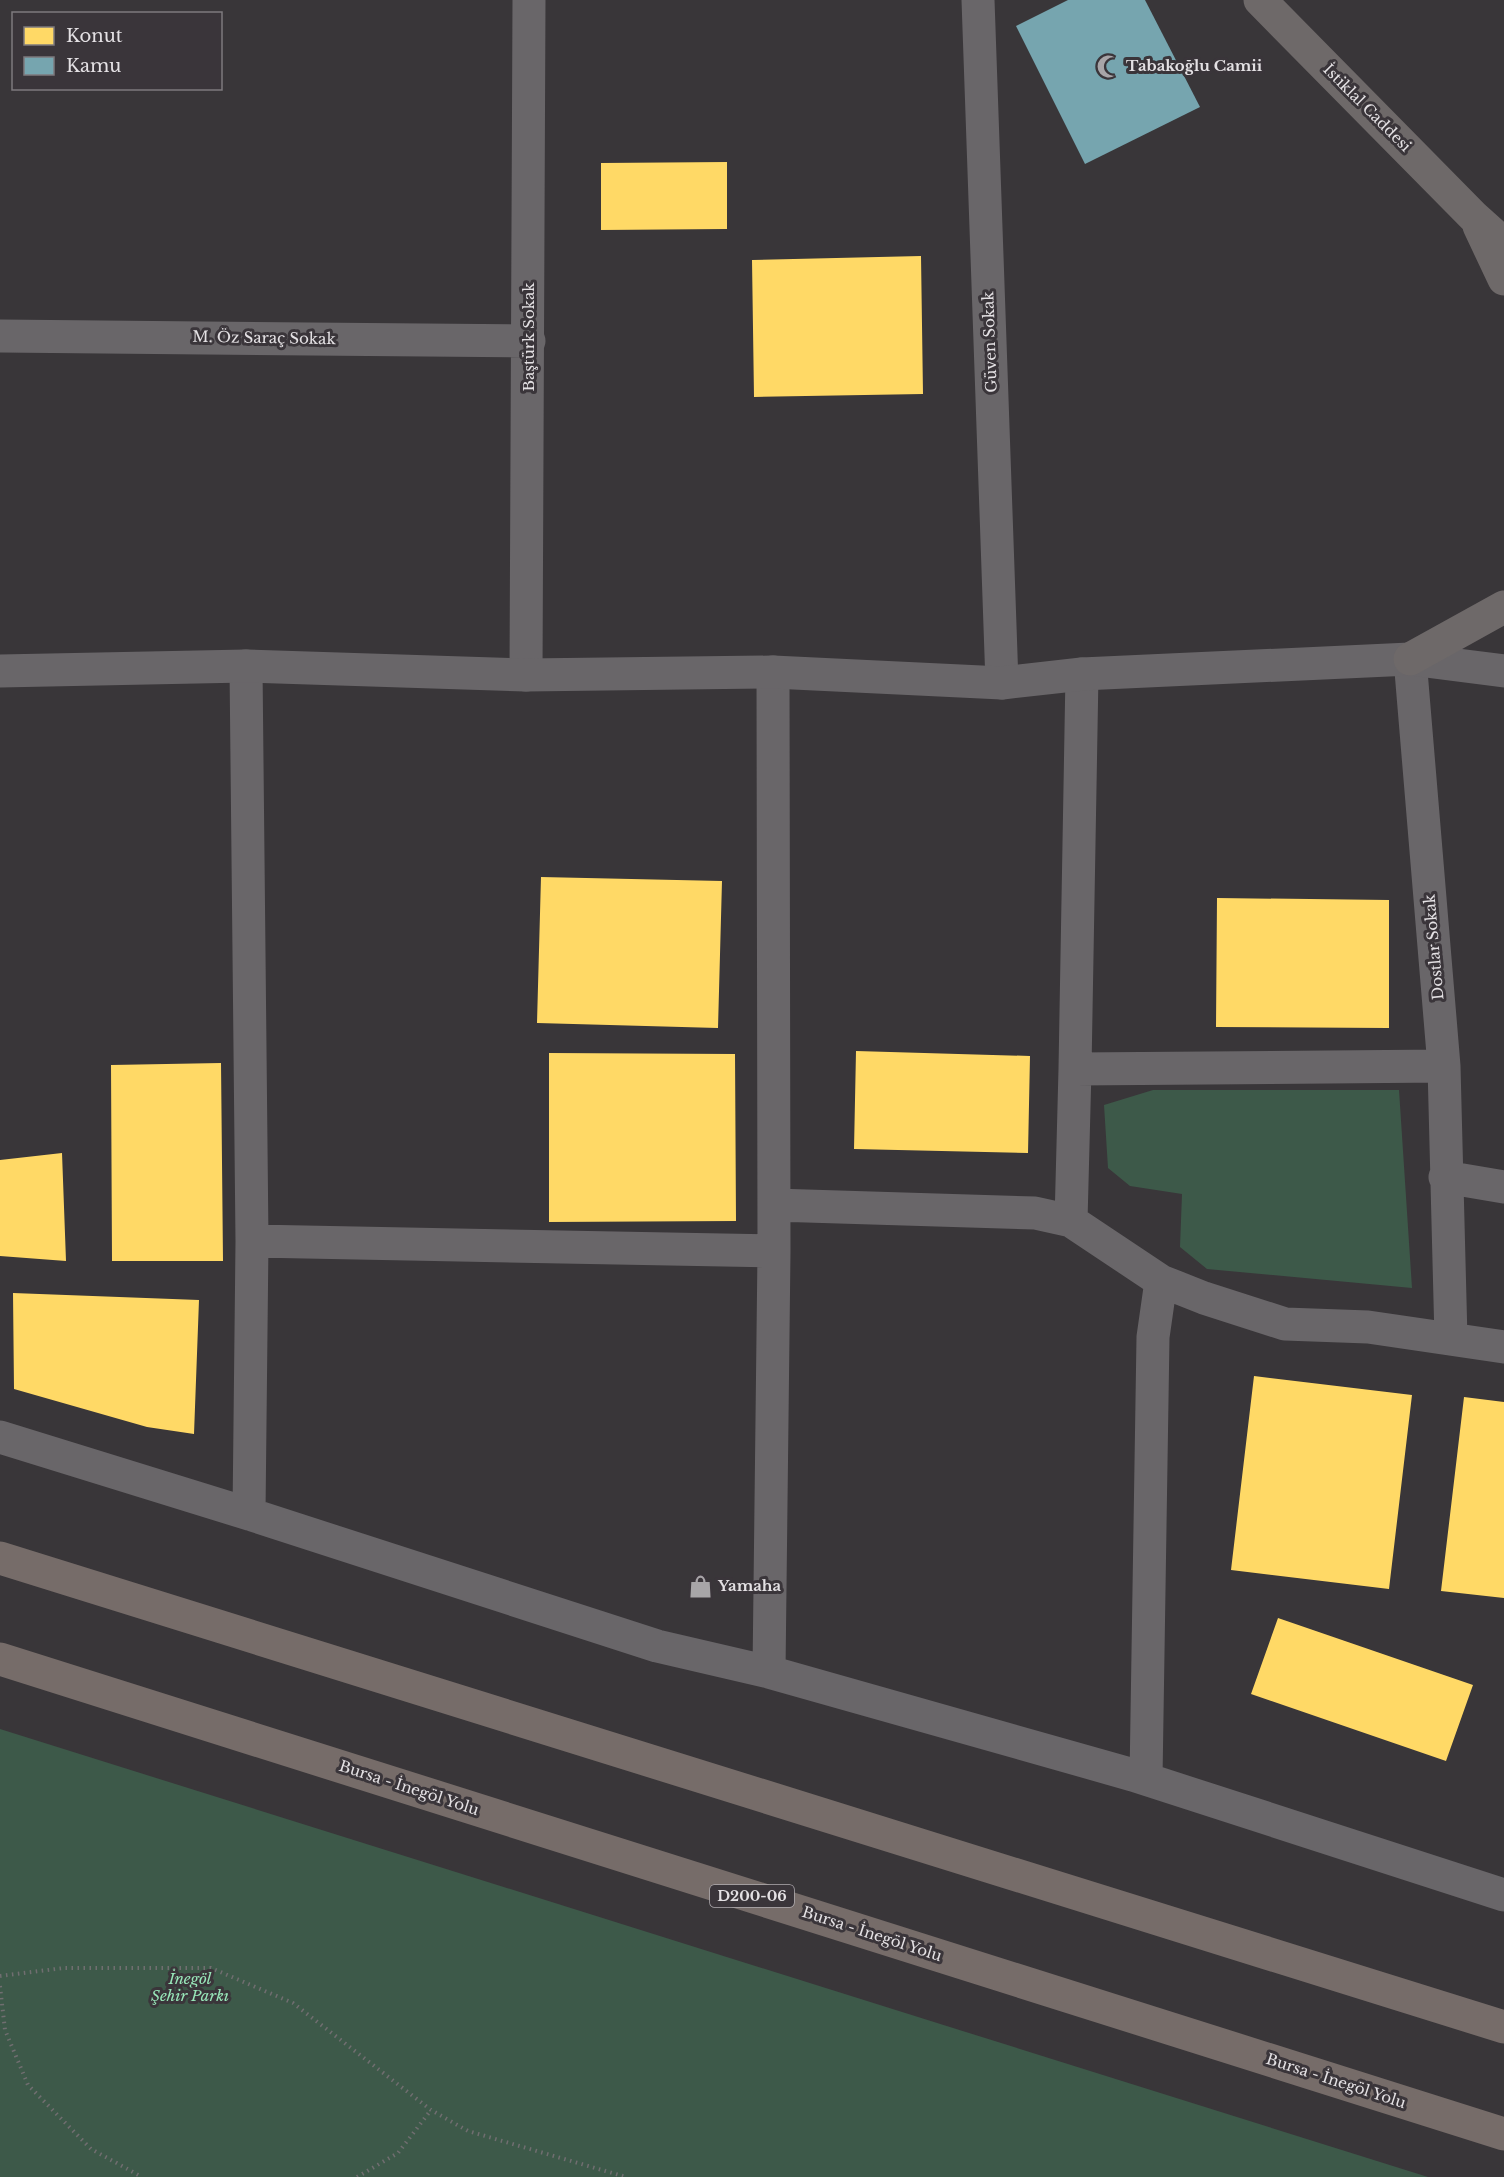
<svg xmlns="http://www.w3.org/2000/svg" width="1504" height="2177" font-family="'Libre Baskerville',serif">
<style>
.green{fill:#3d5949}
.homes{fill:#ffd966}
.public{fill:#76a5af}
.lines{fill:none;stroke-linecap:round;stroke-linejoin:round}
.path{stroke:#706e70;stroke-width:4;stroke-dasharray:1.5 4.5;stroke-linecap:butt}
.minor{stroke:#696669;stroke-width:33}
.tertiary{stroke:#696669;stroke-width:33}
.secondary{stroke:#6e6969;stroke-width:33}
.trunk{stroke:#766c69;stroke-width:33}
.labels{text-anchor:middle;stroke-width:6;stroke-linejoin:round;paint-order:stroke}
.shield{fill:#3a353a;stroke:#b1adb1;stroke-width:1.5}
.shield-label{font-size:14px;font-weight:bold;fill:#e4e1e4}
.poi-label{font-size:15px;font-weight:bold;fill:#e4e1e4;stroke:#3a353a;text-anchor:start}
.street-label{font-size:15px;fill:#e4e1e4;stroke:#3a353a}
.park-label{font-size:15px;font-style:italic;fill:#98e7b9;stroke:#3a353a}
</style>
<rect width="100%" height="100%" fill="#393639"/>
<path class="green" d="M 1153,1090 L 1399,1090 L 1412,1288 L 1207,1269 L 1180,1247 L 1182,1194 L 1130,1186 L 1108,1168 L 1104,1105 Z
M 0,1729 L 1428,2177 L 0,2177 Z"/>
<path class="homes" d="M 727,162 L 727,229 L 601,230 L 601,163 Z
M 921,256 L 923,394 L 754,397 L 752,260 Z
M 541,877 L 722,881 L 718,1028 L 537,1023 Z
M 1217,898 L 1389,900 L 1389,1028 L 1216,1027 Z
M 856,1051 L 1030,1056 L 1028,1153 L 854,1149 Z
M 549,1053 L 735,1054 L 736,1221 L 549,1222 Z
M 221,1063 L 223,1261 L 112,1261 L 111,1065 Z
M 62,1153 L 66,1261 L 0,1256 L 0,1160 Z
M 13,1293 L 199,1300 L 194,1434 L 147,1427 L 14,1389 Z
M 1254,1376 L 1412,1395 L 1389,1589 L 1231,1570 Z
M 1464,1397 L 1504,1402 L 1504,1598 L 1441,1591 Z
M 1278,1618 L 1473,1685 L 1446,1761 L 1251,1694 Z"/>
<path class="public" d="M 1068,0 L 1145,0 L 1200,107 L 1085,164 L 1016,26 Z"/>
<g class="lines">
<path class="path" d="M 0,1976 L 64,1968 L 211,1968 L 293,2003 L 431,2110 L 468,2131 L 626,2177
M 0,1986 L 5,2030 L 28,2085 L 91,2149 L 142,2177
M 357,2177 L 398,2153 L 431,2110"/>
<path class="minor" d="M 978,0 L 1002,683
M 0,336 L 529,341
M 1410,659 L 1444,1066 L 1451,1339
M 246,666 L 252,1241 L 249,1514
M 526,675 L 529,0
M 1075,1069 L 1444,1066
M 1445,1177 L 1504,1187
M 774,1205 L 1035,1213 L 1071,1221 L 1075,1069 L 1082,674
M 1071,1221 L 1161,1281 L 1204,1298 L 1285,1324 L 1368,1327 L 1504,1347
M 252,1241 L 774,1251
M 0,1437 L 249,1514 L 657,1646 L 769,1672 L 1133,1775 L 1504,1895
M 769,1672 L 774,1251 L 773,672
M 1146,1779 L 1153,1337 L 1161,1281"/>
<path class="tertiary" d="M 0,671 L 246,666 L 526,675 L 773,672 L 1002,683 L 1082,674 L 1410,659 L 1504,671"/>
<path class="secondary" d="M 1260,0 L 1474,217 L 1504,244
M 1479,226 L 1504,279
M 1410,659 L 1504,607"/>
<path class="trunk" d="M 0,1558 L 1504,2027
M 0,1659 L 1504,2134"/>
</g>
<defs>
<symbol id="mosque-bare" viewBox="-9 -9 18 18"><path d="M3.5-4.9A6 6 0 1 0 3.5 4.9A5 5 0 1 1 3.5-4.9Z" fill="#a8a5a8" stroke="#3a353a" stroke-width="2.5" paint-order="stroke"/></symbol>
<symbol id="shop-bare" viewBox="-9 -9 18 18"><path d="M-5-2.5h2.3a2.7 3.5 0 0 1 5.4 0H5L5.5 6h-11ZM-1.5-2.5h3a1.5 2.3 0 0 0-3 0Z" fill="#a8a5a8" stroke="#3a353a" stroke-width="2.5" paint-order="stroke"/></symbol>
</defs>
<g fill-rule="evenodd">
<use href="#mosque-bare" x="1092" y="50" width="33" height="33"/>
<use href="#shop-bare" x="684" y="1570" width="33" height="33"/>
</g>
<g class="labels">
<rect class="shield" x="710" y="1885" width="84" height="22" rx="4.5"/>
<g class="shield-label">
<text x="752" y="1901">D200-06</text>
</g>
<g class="poi-label">
<text x="1126" y="71">Tabakoğlu Camii</text>
<text x="718" y="1591">Yamaha</text>
</g>
<g class="street-label">
<text transform="translate(1367 108) rotate(45)" y="5">İstiklal Caddesi</text>
<text transform="translate(529 337) rotate(-90)" y="5">Baştürk Sokak</text>
<text transform="translate(264 338) rotate(1)" y="5">M. Öz Saraç Sokak</text>
<text transform="translate(990 342) rotate(-92)" y="5">Güven Sokak</text>
<text transform="translate(1434 947) rotate(-95)" y="5">Dostlar Sokak</text>
<text transform="translate(409 1788) rotate(18)" y="5">Bursa - İnegöl Yolu</text>
<text transform="translate(872 1934) rotate(18)" y="5">Bursa - İnegöl Yolu</text>
<text transform="translate(1336 2081) rotate(18)" y="5">Bursa - İnegöl Yolu</text>
</g>
<g class="park-label">
<text x="190" y="1984">İnegöl<tspan x="190" dy="17">Şehir Parkı</tspan></text>
</g>
</g>
<rect x="12" y="12" width="210" height="78" fill="#3a353a" stroke="#7e7a7e" stroke-width="1.5"/>
<rect x="24" y="27" width="30" height="18" fill="#ffd966" stroke="#7e7a7e" stroke-width="1.5"/>
<text x="66" y="42" font-size="18" fill="#e4e1e4">Konut</text>
<rect x="24" y="57" width="30" height="18" fill="#76a5af" stroke="#7e7a7e" stroke-width="1.5"/>
<text x="66" y="72" font-size="18" fill="#e4e1e4">Kamu</text>
</svg>
